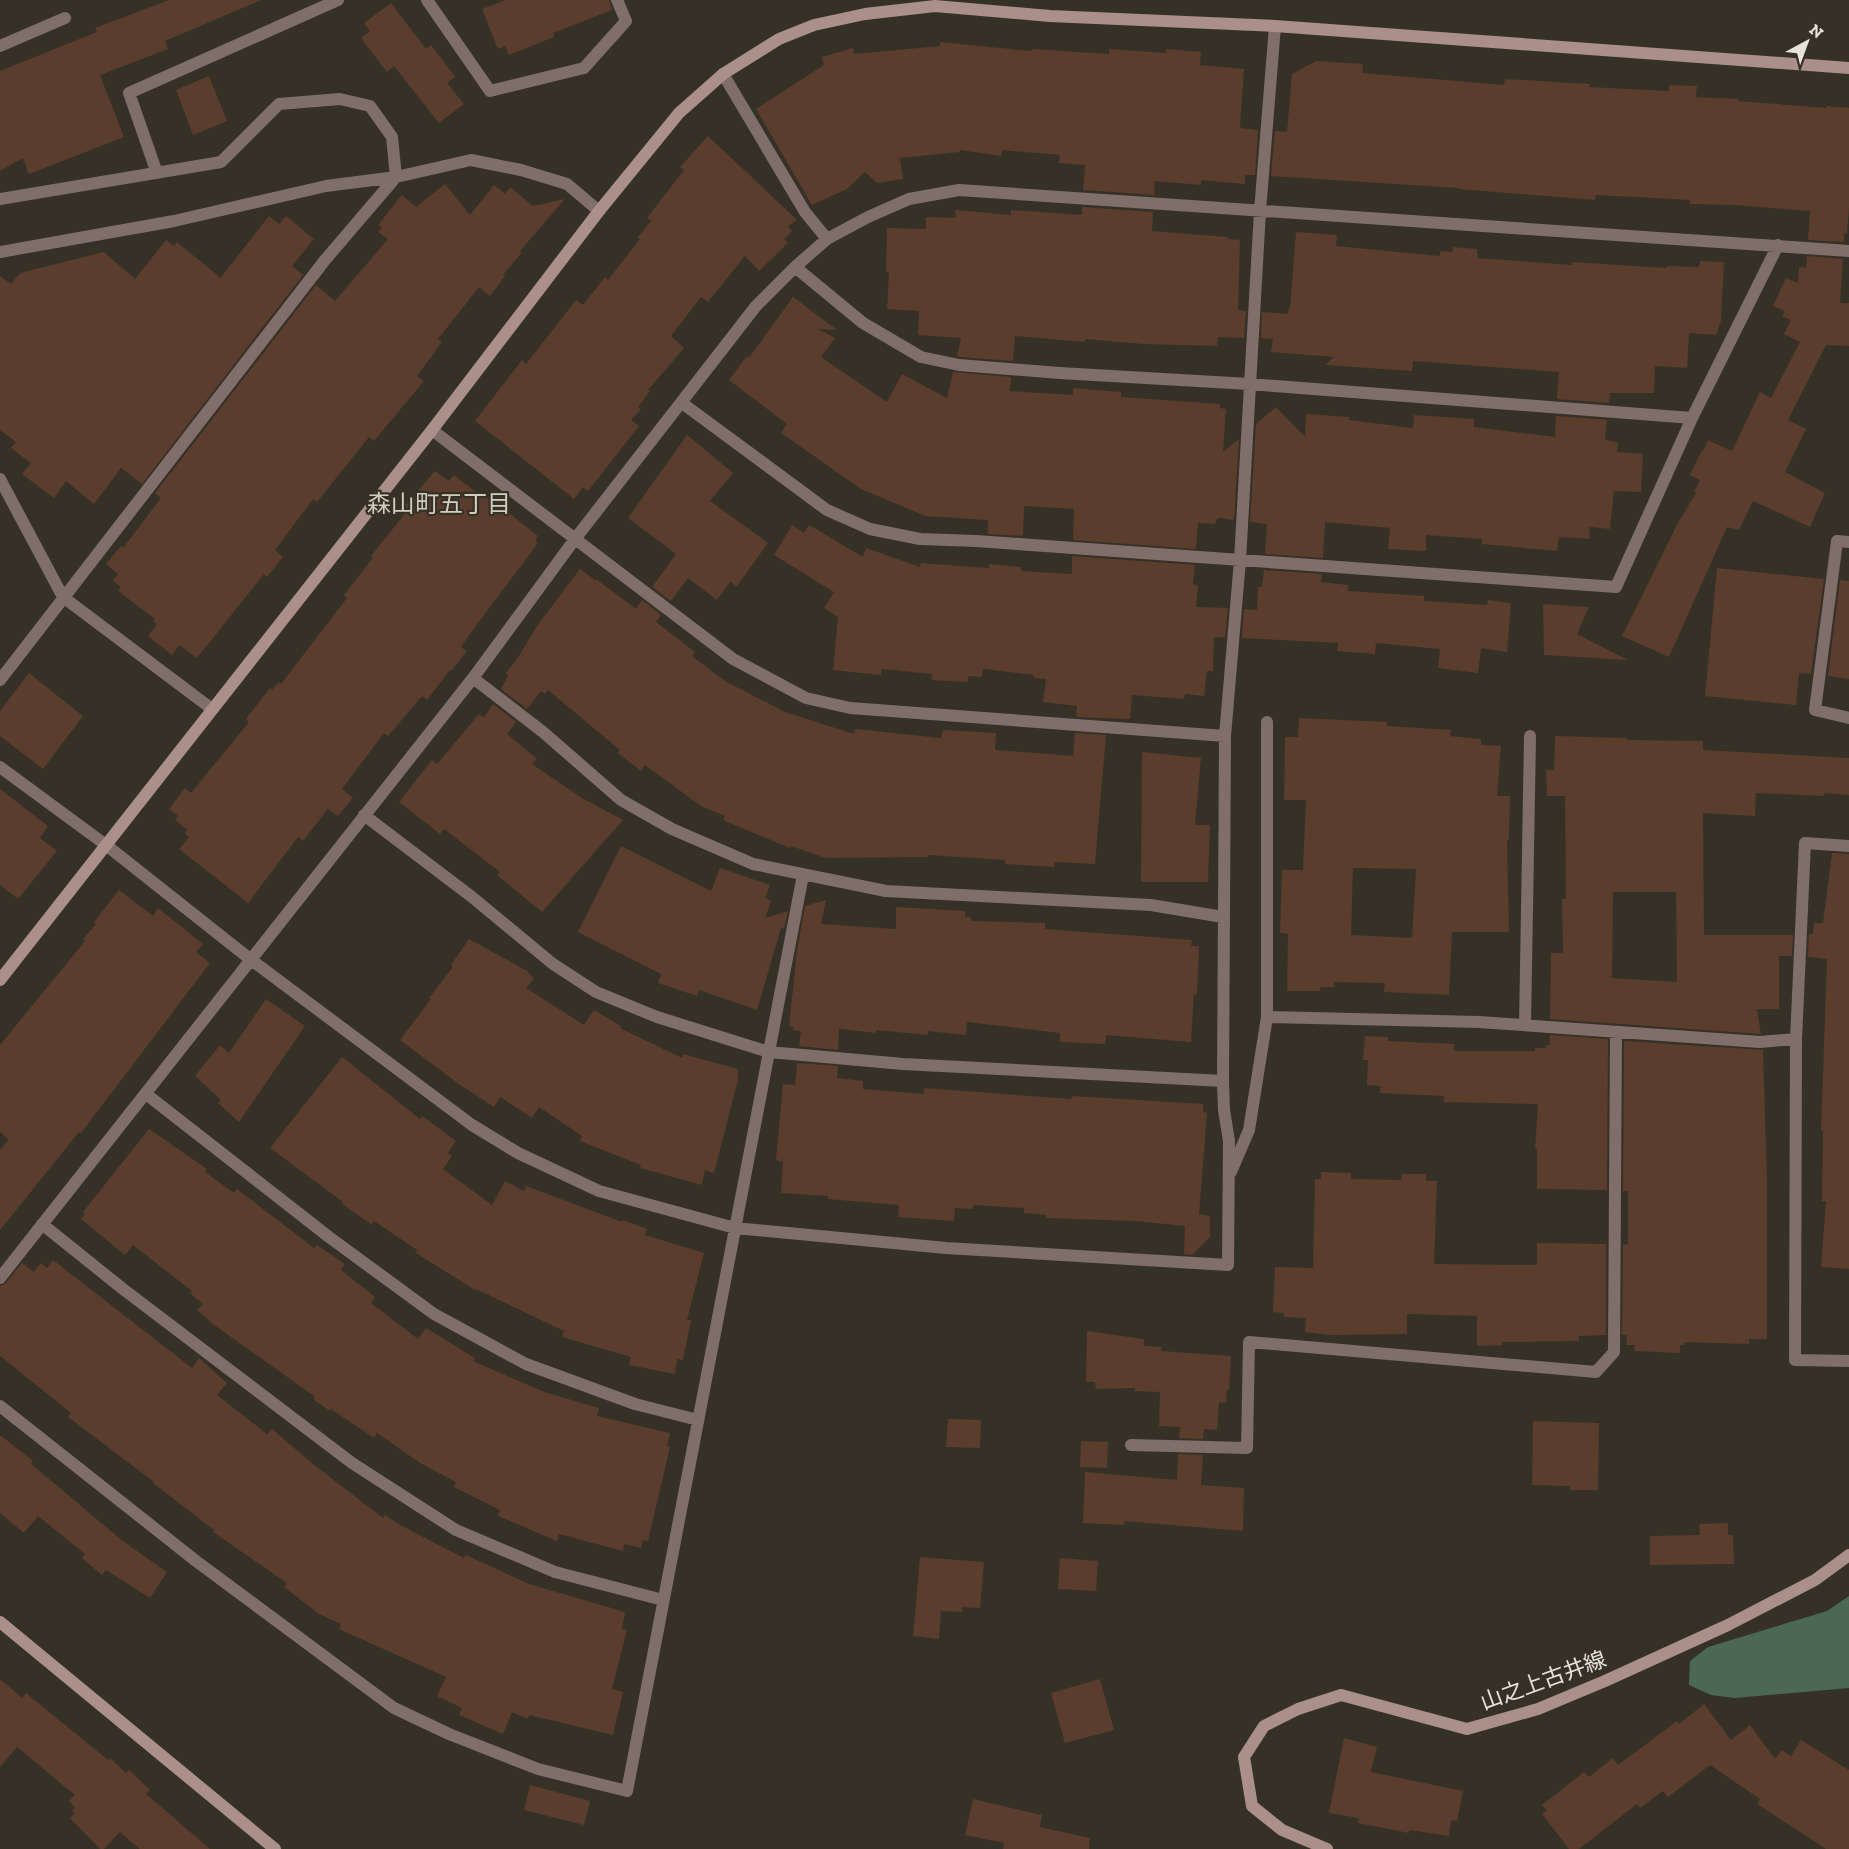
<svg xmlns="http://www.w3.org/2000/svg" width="1849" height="1849" font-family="'Zilla Slab','Noto Sans JP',serif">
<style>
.forest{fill:#4a6853}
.building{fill:#5a3d2c;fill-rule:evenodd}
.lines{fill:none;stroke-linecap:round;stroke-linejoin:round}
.street{stroke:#7f6e6a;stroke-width:12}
.secondary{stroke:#aa8f8a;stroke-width:12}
.labels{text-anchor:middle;stroke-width:4.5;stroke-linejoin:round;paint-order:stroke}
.street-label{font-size:22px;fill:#e6e3dc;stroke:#363127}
.neighbourhood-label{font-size:24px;fill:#d2ccbf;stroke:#363127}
</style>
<rect width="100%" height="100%" fill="#363127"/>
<path class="forest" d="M 1849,1596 L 1849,1688 L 1735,1698 L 1711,1695 L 1689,1685 L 1690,1661 L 1708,1647 L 1827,1611 Z"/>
<path class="building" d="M 169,0 L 261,0 L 165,41 L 168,49 L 100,75 L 124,137 L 29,174 L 23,158 L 0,171 L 0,71 L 97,32 L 95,28 Z
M 506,0 L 609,0 L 612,10 L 553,33 L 554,37 L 509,55 L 505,46 L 498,49 L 482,9 Z
M 391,3 L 426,49 L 431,45 L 455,77 L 447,83 L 464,104 L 439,123 L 394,66 L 387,72 L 361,38 L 370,31 L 364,23 Z
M 940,42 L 1032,51 L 1032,49 L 1109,54 L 1109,49 L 1166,53 L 1166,49 L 1201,52 L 1200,65 L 1244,69 L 1240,128 L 1258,130 L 1255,175 L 1245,175 L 1245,184 L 1201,180 L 1201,185 L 1155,181 L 1154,195 L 1083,190 L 1085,165 L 1059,163 L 1060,155 L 1002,150 L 1001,156 L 960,150 L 960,152 L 900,158 L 903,179 L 877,183 L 865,172 L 847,189 L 812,205 L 756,109 L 824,65 L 822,57 L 853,48 L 854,54 L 940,46 Z
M 1316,61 L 1363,64 L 1362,73 L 1504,85 L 1505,79 L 1590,84 L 1589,87 L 1669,91 L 1669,85 L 1697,86 L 1696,97 L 1738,99 L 1738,101 L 1826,108 L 1826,106 L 1849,108 L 1849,208 L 1847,233 L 1844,233 L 1844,242 L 1808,240 L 1810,211 L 1733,205 L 1690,204 L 1690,200 L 1596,195 L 1595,200 L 1459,189 L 1459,188 L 1271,176 L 1275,131 L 1287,132 L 1292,74 Z
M 209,76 L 227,121 L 193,135 L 176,90 Z
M 708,136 L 797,220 L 788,226 L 792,231 L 784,239 L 788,243 L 759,271 L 745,256 L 708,302 L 701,297 L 671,336 L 684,348 L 648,390 L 650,391 L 638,407 L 641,409 L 631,420 L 639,426 L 588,491 L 583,487 L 574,499 L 475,421 L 522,360 L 526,364 L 576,300 L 583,305 L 605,277 L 608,280 L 640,239 L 638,237 L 651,221 L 647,218 L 684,170 L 680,167 Z
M 445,184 L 470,215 L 494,185 L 505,194 L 510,187 L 533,206 L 565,199 L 520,251 L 522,252 L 503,275 L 505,276 L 490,296 L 479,287 L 438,339 L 442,342 L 417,376 L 424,381 L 374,441 L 369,437 L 317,502 L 313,499 L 275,550 L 283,557 L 267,577 L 264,574 L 197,658 L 179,645 L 172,655 L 148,636 L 157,624 L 153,621 L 155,619 L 118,591 L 121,587 L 113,581 L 118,574 L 106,564 L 121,546 L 123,548 L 161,498 L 155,493 L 316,285 L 335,301 L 388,239 L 378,232 L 382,228 L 378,225 L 402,195 L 416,207 Z
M 1082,207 L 1153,212 L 1152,231 L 1228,237 L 1228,239 L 1240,240 L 1238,310 L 1246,311 L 1244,338 L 1218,337 L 1217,346 L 1144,344 L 1085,339 L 1085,342 L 1015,336 L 1013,361 L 960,357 L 957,356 L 961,338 L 918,335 L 919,311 L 887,309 L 889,272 L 886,272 L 887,228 L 926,229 L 926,217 L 956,218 L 955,210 L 1011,215 L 1011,210 L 1082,215 Z
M 269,216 L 279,224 L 286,216 L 314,239 L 292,266 L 303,275 L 142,484 L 121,468 L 94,504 L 66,481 L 54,498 L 22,474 L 31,463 L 11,448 L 16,442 L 0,430 L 0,276 L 11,284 L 20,273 L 104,252 L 135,279 L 166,240 L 174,246 L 177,242 L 222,279 L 221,277 Z
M 1296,232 L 1337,235 L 1336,246 L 1440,256 L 1440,251 L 1452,252 L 1453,247 L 1477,249 L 1478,258 L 1572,265 L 1572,262 L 1666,268 L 1667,266 L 1699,267 L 1700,261 L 1724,262 L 1721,321 L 1716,335 L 1689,333 L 1687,368 L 1655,366 L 1654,393 L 1610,393 L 1609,403 L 1557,399 L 1559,372 L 1413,361 L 1412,371 L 1325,365 L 1334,357 L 1271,352 L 1273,339 L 1261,338 L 1262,312 L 1288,314 L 1289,308 L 1290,308 Z
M 1807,256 L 1843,259 L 1840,303 L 1849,303 L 1849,346 L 1826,345 L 1788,420 L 1806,429 L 1785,472 L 1825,493 L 1810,527 L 1753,501 L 1739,530 L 1727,527 L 1669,657 L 1622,636 L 1679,521 L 1696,493 L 1694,492 L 1700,480 L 1690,475 L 1702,450 L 1703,451 L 1708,440 L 1732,451 L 1760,392 L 1771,398 L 1800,342 L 1784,334 L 1791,320 L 1782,316 L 1785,311 L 1773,306 L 1786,278 L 1798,283 L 1799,267 L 1806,268 Z
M 793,297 L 837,330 L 818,329 L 835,338 L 821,357 L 887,402 L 902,374 L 947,398 L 953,372 L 1011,377 L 1010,391 L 1073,395 L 1073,388 L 1121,392 L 1121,397 L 1220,404 L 1220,408 L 1226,409 L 1223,452 L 1239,439 L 1234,520 L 1219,518 L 1216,520 L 1215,524 L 1198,523 L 1196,549 L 1073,540 L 1074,509 L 1024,506 L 1023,536 L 988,534 L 988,520 L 925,516 L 861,489 L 781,433 L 787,424 L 729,380 L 747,356 L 749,358 Z
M 1276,407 L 1305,437 L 1306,414 L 1349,417 L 1349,420 L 1413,428 L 1414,415 L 1474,419 L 1474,427 L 1555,437 L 1556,416 L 1607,420 L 1605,440 L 1618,442 L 1617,452 L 1643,454 L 1641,492 L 1614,491 L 1610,529 L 1590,527 L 1589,539 L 1559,537 L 1557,551 L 1482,544 L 1482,539 L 1426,535 L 1426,551 L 1388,549 L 1390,528 L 1325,522 L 1323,558 L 1265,554 L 1267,524 L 1250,522 L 1256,424 Z
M 687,435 L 733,473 L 710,501 L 768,543 L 737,586 L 730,582 L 717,600 L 688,578 L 671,601 L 652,587 L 676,554 L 628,518 Z
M 435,471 L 449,481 L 454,475 L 482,497 L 485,494 L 538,536 L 535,541 L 538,543 L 472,631 L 461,647 L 467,651 L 451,671 L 450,670 L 427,700 L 422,696 L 388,736 L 384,733 L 342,789 L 353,798 L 338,816 L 328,809 L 303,841 L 298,837 L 248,903 L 179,849 L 189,837 L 185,833 L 187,830 L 175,820 L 178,816 L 169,809 L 185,788 L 191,793 L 249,722 L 246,719 L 270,688 L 272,690 L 279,682 L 281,684 L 347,598 L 344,595 L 373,558 L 371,556 L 407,511 L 403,508 Z
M 792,525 L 804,533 L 809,525 L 863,557 L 866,548 L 920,567 L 921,563 L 989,568 L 989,564 L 1021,567 L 1021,571 L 1072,574 L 1072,556 L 1195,565 L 1193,584 L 1198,585 L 1196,607 L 1228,608 L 1225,638 L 1214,637 L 1213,671 L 1207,671 L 1204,696 L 1185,694 L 1184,699 L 1132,695 L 1130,719 L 1076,717 L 1077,706 L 1043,702 L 1046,679 L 1034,678 L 1034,675 L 983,669 L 982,677 L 968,676 L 968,682 L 932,680 L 932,674 L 881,669 L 881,675 L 833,670 L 838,617 L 824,608 L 834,592 L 774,555 Z
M 1717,568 L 1824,579 L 1811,674 L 1799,673 L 1796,705 L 1705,696 Z
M 580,569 L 595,580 L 596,579 L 636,609 L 642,600 L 661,615 L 656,622 L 695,652 L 692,656 L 725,681 L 785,712 L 854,734 L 855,729 L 941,738 L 943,730 L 996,733 L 995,750 L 1073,756 L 1075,733 L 1106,735 L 1095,864 L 1055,862 L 1054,867 L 1005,864 L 1005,860 L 928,855 L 928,857 L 826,858 L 791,846 L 790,848 L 723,820 L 725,816 L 701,806 L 645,765 L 641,771 L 618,753 L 620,750 L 548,690 L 545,694 L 541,691 L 527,709 L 501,689 L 508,676 L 506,673 L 519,656 L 537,626 Z
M 1264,570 L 1322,574 L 1321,582 L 1348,585 L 1348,591 L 1424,596 L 1424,601 L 1487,605 L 1488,600 L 1511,603 L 1507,652 L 1481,648 L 1478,673 L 1438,668 L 1440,649 L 1376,643 L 1375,654 L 1337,651 L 1338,643 L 1242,638 L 1244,609 L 1257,610 L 1258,587 L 1262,587 Z
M 1840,580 L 1849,581 L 1849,679 L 1828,676 Z
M 1543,604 L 1589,607 L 1577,634 L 1628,660 L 1544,655 Z
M 29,673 L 83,716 L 43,769 L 0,736 L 0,711 Z
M 493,704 L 516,722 L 507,734 L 537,759 L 532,764 L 582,798 L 623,820 L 542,912 L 497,875 L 500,872 L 444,829 L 440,834 L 399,802 L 432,760 L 437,764 L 479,714 L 484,718 Z
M 1299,718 L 1387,722 L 1387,726 L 1451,730 L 1450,736 L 1481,739 L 1481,745 L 1501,746 L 1497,796 L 1510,796 L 1509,840 L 1507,840 L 1509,932 L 1452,932 L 1449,995 L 1384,992 L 1385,983 L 1334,982 L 1334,987 L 1320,987 L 1320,991 L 1287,991 L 1288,934 L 1280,933 L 1282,870 L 1303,870 L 1306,800 L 1284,800 L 1285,737 L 1298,737 ZM 1353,868 L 1416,869 L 1412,938 L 1351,935 Z
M 1555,736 L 1627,738 L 1627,740 L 1703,741 L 1703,750 L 1849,758 L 1849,795 L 1824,793 L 1824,796 L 1756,793 L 1755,816 L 1703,813 L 1704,935 L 1793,935 L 1792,956 L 1779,956 L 1779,1009 L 1757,1009 L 1761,1034 L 1550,1019 L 1551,953 L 1563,953 L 1562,899 L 1566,899 L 1565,796 L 1547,796 L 1546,770 L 1554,770 ZM 1613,892 L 1676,892 L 1677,982 L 1612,978 Z
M 1142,752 L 1201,758 L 1195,825 L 1210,825 L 1208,882 L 1141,882 Z
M 0,789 L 48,826 L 40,838 L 57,851 L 18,899 L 0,885 Z
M 621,846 L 711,891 L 720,868 L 770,885 L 765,898 L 771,901 L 765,918 L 788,911 L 784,929 L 781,928 L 757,1010 L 699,990 L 697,996 L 658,983 L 661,974 L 578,932 Z
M 1832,853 L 1849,854 L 1849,1269 L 1821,1267 L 1826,1201 L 1822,1201 L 1823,1130 L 1821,1130 L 1827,959 L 1808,957 L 1809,934 L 1813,934 L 1814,923 L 1823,923 Z
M 119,890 L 153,916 L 158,908 L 203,944 L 196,952 L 210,963 L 81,1133 L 79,1132 L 0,1230 L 0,1150 L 9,1140 L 0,1132 L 0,1045 L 85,941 L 83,939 L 96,924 L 94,922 Z
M 826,900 L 821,924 L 896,929 L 896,907 L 965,911 L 965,917 L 971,917 L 971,921 L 1045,923 L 1045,929 L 1192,940 L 1191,946 L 1199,946 L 1197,995 L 1194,994 L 1191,1042 L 1106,1035 L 1105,1044 L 1060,1042 L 1060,1033 L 967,1022 L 966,1035 L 928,1031 L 928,1035 L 876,1030 L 876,1033 L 839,1029 L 838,1050 L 799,1046 L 801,1031 L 793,1030 L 794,1027 L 789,1026 L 797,951 L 805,906 Z
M 469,939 L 529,972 L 528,973 L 534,978 L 526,988 L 584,1025 L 594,1010 L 621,1026 L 620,1028 L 682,1058 L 683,1054 L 738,1069 L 738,1080 L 714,1173 L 705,1170 L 702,1185 L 640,1168 L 641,1165 L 580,1141 L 582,1136 L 539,1107 L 532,1118 L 500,1097 L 494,1107 L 459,1084 L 400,1040 L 431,999 L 429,998 L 453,967 L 451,965 Z
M 266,999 L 305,1026 L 239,1122 L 218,1103 L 221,1100 L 195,1076 L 220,1045 L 229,1053 Z
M 1550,1035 L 1608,1039 L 1607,1190 L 1537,1189 L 1537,1149 L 1535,1149 L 1538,1104 L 1444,1102 L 1444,1096 L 1380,1093 L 1380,1086 L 1367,1085 L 1368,1060 L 1363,1060 L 1365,1036 L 1388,1037 L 1388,1041 L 1454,1044 L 1454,1051 L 1535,1051 L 1535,1048 L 1546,1048 L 1546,1045 L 1550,1045 Z
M 1624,1041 L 1763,1050 L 1767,1180 L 1767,1339 L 1749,1339 L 1749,1344 L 1684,1342 L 1684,1345 L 1680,1345 L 1680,1353 L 1634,1351 L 1635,1345 L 1626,1345 L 1627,1335 L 1622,1335 L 1623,1245 L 1628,1244 L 1628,1191 L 1623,1191 Z
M 342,1057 L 420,1119 L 422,1116 L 456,1141 L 448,1153 L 452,1156 L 443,1169 L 492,1205 L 505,1181 L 524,1191 L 526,1186 L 622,1222 L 623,1220 L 647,1229 L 645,1235 L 704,1253 L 687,1320 L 691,1320 L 683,1360 L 677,1359 L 675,1374 L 629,1365 L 631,1357 L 562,1337 L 564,1331 L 476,1289 L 475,1290 L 416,1253 L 417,1250 L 374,1221 L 372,1225 L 342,1204 L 343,1202 L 270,1148 Z
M 797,1063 L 838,1066 L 837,1078 L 863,1081 L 863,1089 L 924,1094 L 924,1088 L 1071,1099 L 1072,1096 L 1203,1104 L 1203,1112 L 1207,1113 L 1199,1214 L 1210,1216 L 1210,1237 L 1192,1255 L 1184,1254 L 1185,1226 L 1135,1221 L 1046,1218 L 1046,1215 L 1024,1213 L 1024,1208 L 973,1205 L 973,1209 L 955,1208 L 954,1221 L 898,1217 L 899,1205 L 828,1199 L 828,1196 L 781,1193 L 783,1162 L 776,1160 L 783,1084 L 795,1085 Z
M 149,1129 L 207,1169 L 205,1172 L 234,1193 L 237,1189 L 314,1248 L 317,1245 L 345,1264 L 341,1270 L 375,1297 L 371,1303 L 418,1339 L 426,1328 L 475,1358 L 473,1361 L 544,1392 L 599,1408 L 597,1416 L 670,1433 L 667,1446 L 670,1447 L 648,1541 L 643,1540 L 641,1548 L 624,1544 L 623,1551 L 559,1534 L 557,1541 L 498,1516 L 500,1510 L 454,1487 L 456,1482 L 420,1463 L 377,1433 L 374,1438 L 331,1409 L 330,1411 L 314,1400 L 314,1396 L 213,1324 L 197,1310 L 203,1304 L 190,1293 L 192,1291 L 133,1245 L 125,1255 L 81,1219 L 85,1214 L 83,1212 Z
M 1321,1172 L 1351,1173 L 1351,1179 L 1401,1180 L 1402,1174 L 1426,1174 L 1426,1181 L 1437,1181 L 1434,1264 L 1537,1265 L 1537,1243 L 1606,1244 L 1606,1335 L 1579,1336 L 1579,1341 L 1502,1342 L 1502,1345 L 1477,1346 L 1477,1316 L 1407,1314 L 1407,1334 L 1329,1335 L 1305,1332 L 1306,1318 L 1284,1317 L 1284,1313 L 1273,1312 L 1275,1267 L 1313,1268 L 1315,1179 L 1321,1179 Z
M 53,1260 L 192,1368 L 199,1358 L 227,1383 L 217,1395 L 267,1434 L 272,1429 L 313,1464 L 383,1518 L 385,1515 L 402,1526 L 464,1558 L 466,1555 L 529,1584 L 625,1612 L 622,1629 L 627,1630 L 612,1689 L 623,1692 L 613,1735 L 529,1715 L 528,1719 L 512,1712 L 503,1734 L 459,1715 L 462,1708 L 437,1696 L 446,1677 L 339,1629 L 341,1624 L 319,1614 L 284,1587 L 287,1583 L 213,1532 L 214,1530 L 153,1483 L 154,1482 L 68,1417 L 71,1413 L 0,1356 L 0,1286 L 6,1283 L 22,1263 L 34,1272 L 41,1263 L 47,1268 Z
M 1087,1331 L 1144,1339 L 1144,1346 L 1162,1347 L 1161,1351 L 1231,1356 L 1229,1390 L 1227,1390 L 1226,1403 L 1219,1402 L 1217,1430 L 1204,1429 L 1203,1439 L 1179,1438 L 1180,1427 L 1159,1426 L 1160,1392 L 1135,1391 L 1135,1388 L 1096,1389 L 1095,1382 L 1086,1382 Z
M 948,1419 L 981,1420 L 980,1448 L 946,1447 Z
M 1533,1421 L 1599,1423 L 1598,1490 L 1570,1490 L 1570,1486 L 1532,1485 Z
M 0,1435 L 33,1461 L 31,1464 L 124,1542 L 167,1572 L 150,1598 L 106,1570 L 102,1575 L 82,1558 L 85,1554 L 38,1516 L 24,1533 L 0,1513 Z
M 1081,1441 L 1108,1442 L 1107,1468 L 1080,1467 Z
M 1178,1454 L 1203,1455 L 1201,1485 L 1244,1488 L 1243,1531 L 1124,1521 L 1124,1525 L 1083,1523 L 1085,1472 L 1177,1480 Z
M 1728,1523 L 1728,1535 L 1733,1535 L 1734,1564 L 1650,1565 L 1650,1536 L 1700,1535 L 1699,1524 Z
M 920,1557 L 984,1562 L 980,1608 L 962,1607 L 962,1612 L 941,1611 L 939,1639 L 913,1636 Z
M 1060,1558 L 1098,1561 L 1096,1591 L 1058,1589 Z
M 0,1679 L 22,1698 L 26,1693 L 108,1760 L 110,1758 L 126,1773 L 129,1770 L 150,1790 L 146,1794 L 210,1849 L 140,1849 L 120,1832 L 104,1849 L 100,1849 L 70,1818 L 74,1814 L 72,1811 L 75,1807 L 69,1801 L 75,1795 L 17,1747 L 0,1767 Z
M 1100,1679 L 1114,1730 L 1065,1743 L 1051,1693 Z
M 1704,1704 L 1731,1740 L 1750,1725 L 1775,1759 L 1782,1750 L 1791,1756 L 1801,1740 L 1849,1770 L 1849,1849 L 1826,1849 L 1757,1804 L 1760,1799 L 1710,1765 L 1668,1797 L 1663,1791 L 1640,1808 L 1637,1804 L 1579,1849 L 1569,1849 L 1542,1814 L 1547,1810 L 1542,1805 L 1584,1772 L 1589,1777 L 1613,1758 L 1618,1765 L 1677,1721 L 1679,1724 Z
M 1344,1738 L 1377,1747 L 1371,1772 L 1463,1791 L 1457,1821 L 1451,1820 L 1449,1836 L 1409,1830 L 1409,1833 L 1358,1823 L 1359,1818 L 1329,1813 Z
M 530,1785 L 590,1801 L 584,1825 L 524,1810 Z
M 973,1799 L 1042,1815 L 1040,1827 L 1090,1838 L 1089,1849 L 1003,1849 L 1004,1843 L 965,1835 Z"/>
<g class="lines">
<path class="street" d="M 427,0 L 490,91 L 584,68 L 626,21 L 617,0
M 0,46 L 65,18
M 723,74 L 805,212 L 827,239
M 157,173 L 129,93 L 338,0
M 0,199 L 221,162 L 279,104 L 340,99 L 370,106 L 392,137 L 396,177 L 325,260 L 0,680
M 0,252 L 174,221 L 326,186 L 396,177 L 471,160 L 521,170 L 567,184 L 599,211
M 795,267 L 863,323 L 921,357 L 959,365 L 1060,373 L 1249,384 L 1692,418
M 682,403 L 827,510 L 870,529 L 920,539 L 976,541 L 1616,587 L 1692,418 L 1778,245
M 432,430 L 733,659 L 806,698 L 850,708 L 1225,736
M 0,479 L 63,597 L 212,709
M 1849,542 L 1837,541 L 1815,710 L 1849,718
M 473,678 L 543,732 L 621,800 L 672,829 L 753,864 L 886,891 L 1151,905 L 1223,917
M 0,767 L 106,845 L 250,959 L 472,1125 L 518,1153 L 599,1191 L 735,1228 L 946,1248 L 1228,1265 L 1229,1141 L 1224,1110 L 1223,1081 L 1225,736 L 1240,560 L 1260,211 L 1275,26
M 364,815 L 472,897 L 553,964 L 596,992 L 657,1017 L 769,1052 L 903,1064 L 1223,1081
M 1849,846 L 1805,843 L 1796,1039 L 1795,1360 L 1849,1361
M 1267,1017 L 1479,1022 L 1760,1042 L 1796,1039
M 1525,1025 L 1530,736
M 146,1094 L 329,1237 L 434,1314 L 526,1364 L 635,1404 L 698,1420
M 1231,1172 L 1249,1130 L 1267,1017 L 1267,722
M 42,1224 L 123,1289 L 352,1463 L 456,1530 L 555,1572 L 663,1600
M 0,1278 L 473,678 L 575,539 L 756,306 L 795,267 L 827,239 L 868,217 L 909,199 L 959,190 L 1849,251
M 0,1406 L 196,1561 L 394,1708 L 449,1734 L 538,1769 L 627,1791 L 803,875
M 1131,1445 L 1247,1448 L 1249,1342 L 1596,1372 L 1614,1352 L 1616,1032"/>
<path class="secondary" d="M 0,980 L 432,430 L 599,211 L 679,113 L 723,74 L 779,39 L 814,25 L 865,14 L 935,6 L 1050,16 L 1275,26 L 1849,68
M 0,1622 L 275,1849
M 1327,1849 L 1282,1830 L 1252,1806 L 1244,1757 L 1264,1726 L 1298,1709 L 1341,1695 L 1467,1729 L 1538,1709 L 1605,1681 L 1728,1625 L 1815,1580 L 1849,1555"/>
</g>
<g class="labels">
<g class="street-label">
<text transform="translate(1543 1680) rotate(-20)" y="8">山之上古井線</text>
</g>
<g class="neighbourhood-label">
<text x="439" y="512">森山町五丁目</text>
</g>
</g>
<g transform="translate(1807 42) rotate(41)" stroke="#363127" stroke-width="4.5" paint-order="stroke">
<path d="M0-4.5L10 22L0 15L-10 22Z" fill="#e6e3dc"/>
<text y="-9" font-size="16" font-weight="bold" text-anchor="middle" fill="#e6e3dc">N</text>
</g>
</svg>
